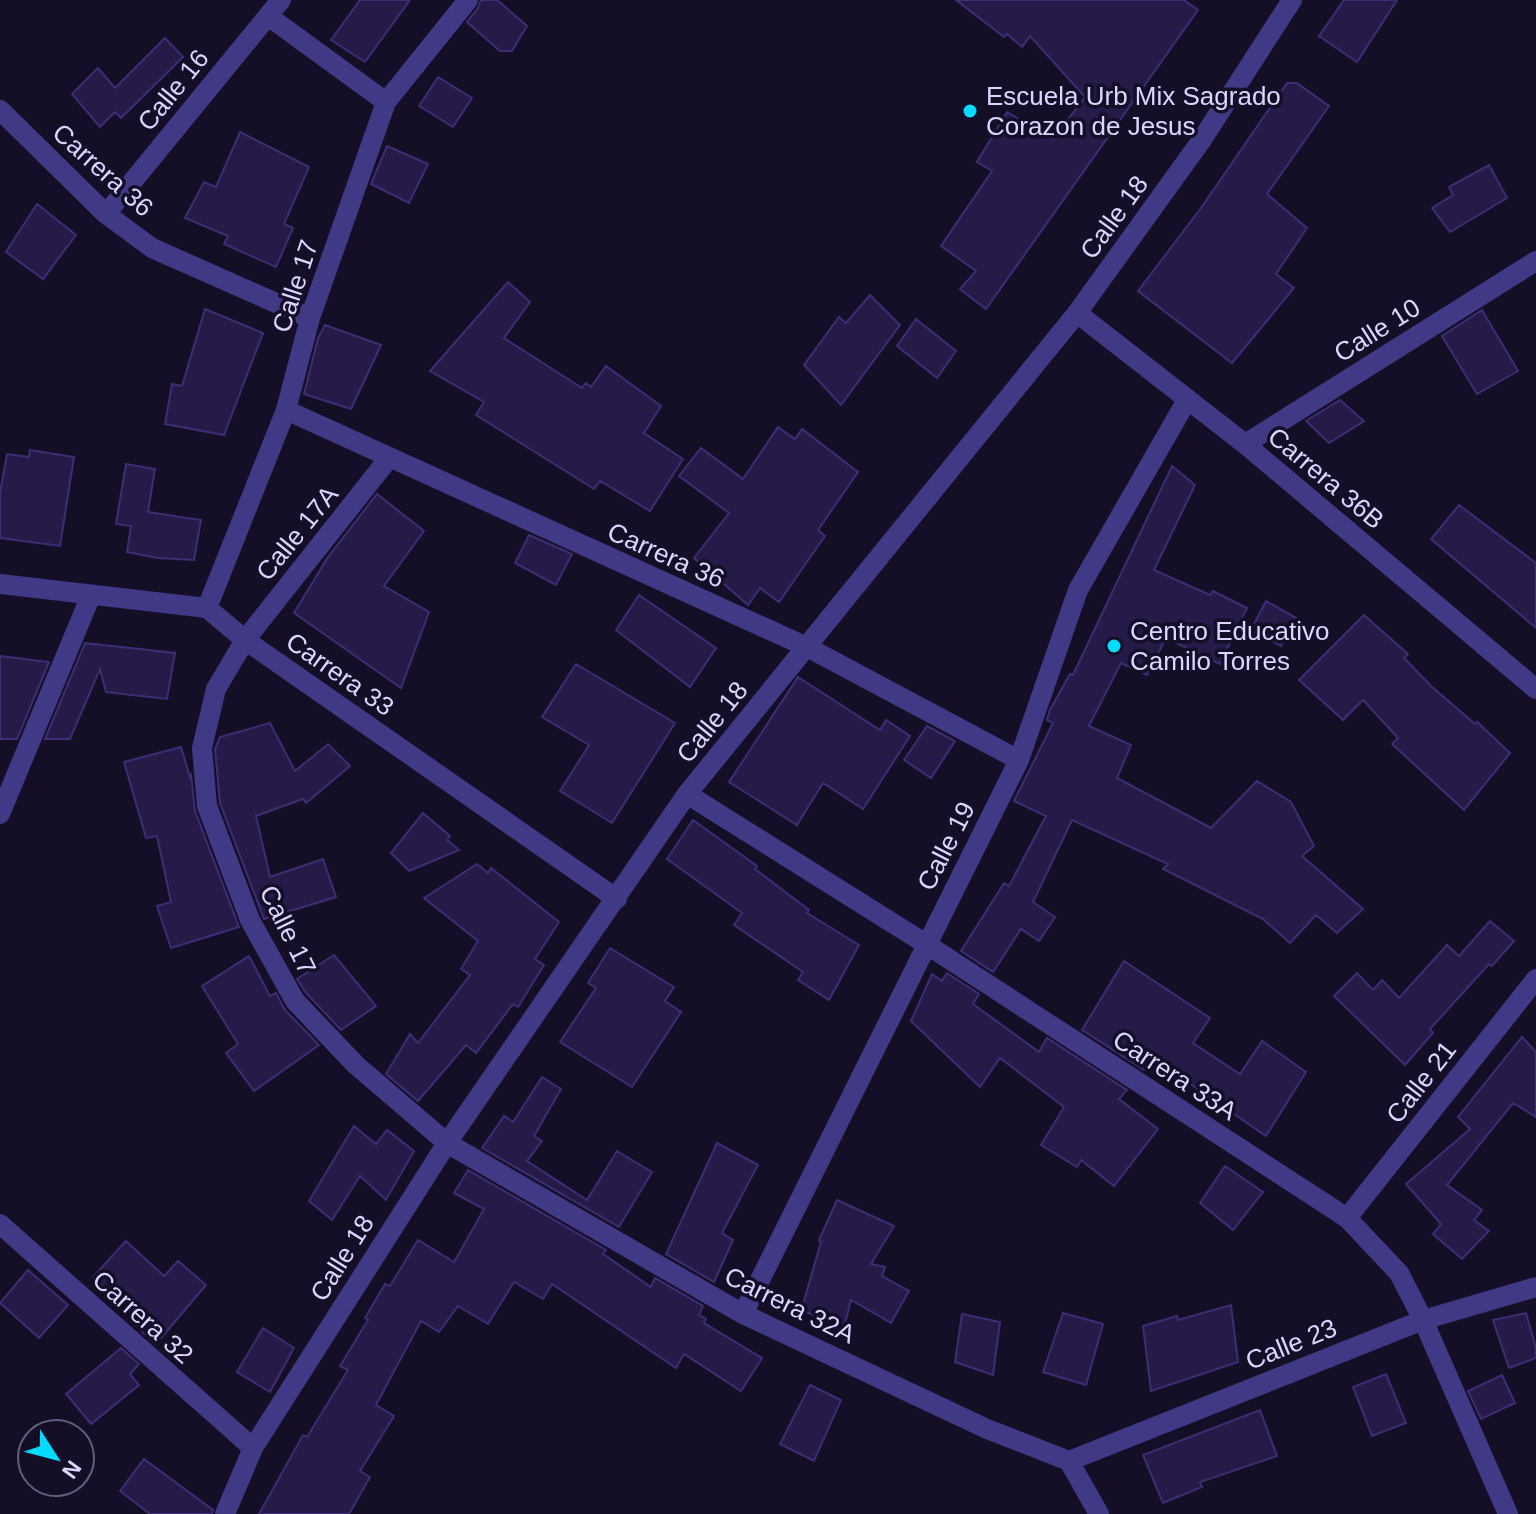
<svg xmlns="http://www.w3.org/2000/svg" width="1536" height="1514" font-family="Helvetica,sans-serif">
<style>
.building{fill:#261b48;stroke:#3e2d74;stroke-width:2}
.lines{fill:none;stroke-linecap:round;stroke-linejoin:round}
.minor{stroke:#403a86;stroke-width:20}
.poi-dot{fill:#01dbff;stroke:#140f27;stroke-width:3}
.labels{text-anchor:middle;stroke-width:7;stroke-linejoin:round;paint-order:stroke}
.street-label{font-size:26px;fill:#dcd5ff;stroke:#140f27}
.poi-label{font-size:26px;fill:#dcd5ff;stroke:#140f27;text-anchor:start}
</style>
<rect width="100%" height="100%" fill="#140f27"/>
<path class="building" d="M 360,0 L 410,0 L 365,62 L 331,40 Z
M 481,0 L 497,0 L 527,26 L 512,51 L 500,51 L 467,22 L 478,8 Z
M 956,0 L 1184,0 L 1198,10 L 986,309 L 960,289 L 976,271 L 941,246 L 992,171 L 977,162 L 1007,112 L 1053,139 L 1085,97 L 1030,36 L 1022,47 L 1007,34 L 1004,37 Z
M 1344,0 L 1397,0 L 1357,62 L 1319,36 Z
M 165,38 L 183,57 L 121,118 L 115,112 L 100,127 L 72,94 L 98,68 L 115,88 Z
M 438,77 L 472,98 L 453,127 L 419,106 Z
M 1287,83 L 1297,83 L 1329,106 L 1267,194 L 1307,228 L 1276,274 L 1294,288 L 1232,363 L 1138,291 L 1201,208 Z
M 240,132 L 309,167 L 284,224 L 293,228 L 276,267 L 224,244 L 228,236 L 185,218 L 204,182 L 216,187 Z
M 387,146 L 428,164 L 409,203 L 371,184 Z
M 1489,165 L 1507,198 L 1450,232 L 1432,208 L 1453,195 L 1449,187 Z
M 37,204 L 76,235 L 43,279 L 6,252 Z
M 508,282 L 530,302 L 504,338 L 582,388 L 586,383 L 591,387 L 606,366 L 661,406 L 644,433 L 683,459 L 650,511 L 600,481 L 594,489 L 476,415 L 484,402 L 430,371 Z
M 870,295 L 900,325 L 841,405 L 804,365 L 839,317 L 846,323 Z
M 205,309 L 263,333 L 224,435 L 165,424 L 172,384 L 182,386 Z
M 1482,310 L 1518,371 L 1477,394 L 1442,336 Z
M 916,319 L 956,351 L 937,378 L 897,346 Z
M 325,325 L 381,345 L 351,409 L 304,394 L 318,338 Z
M 1340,400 L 1364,421 L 1329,443 L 1306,421 Z
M 778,427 L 795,439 L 802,429 L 858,472 L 818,530 L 825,536 L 779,602 L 760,588 L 748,605 L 694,558 L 729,513 L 679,476 L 701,448 L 743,479 Z
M 30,450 L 74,457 L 60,546 L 0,538 L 0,493 L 7,454 L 29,457 Z
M 126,464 L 155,469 L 148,512 L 201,520 L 194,560 L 157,558 L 127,552 L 131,526 L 116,524 Z
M 1172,466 L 1195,485 L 1154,570 L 1210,595 L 1213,591 L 1247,608 L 1220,664 L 1166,638 L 1147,675 L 1121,663 L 1089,726 L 1131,745 L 1117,778 L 1211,828 L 1257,781 L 1291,802 L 1314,846 L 1302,856 L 1363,909 L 1337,933 L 1316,915 L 1290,943 L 1263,919 L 1163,869 L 1168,864 L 1072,820 L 1033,902 L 1055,917 L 1039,941 L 1021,929 L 993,972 L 961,951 L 1004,883 L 1009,886 L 1046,816 L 1014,801 L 1053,723 L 1047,720 L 1050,710 L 1070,674 L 1073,675 Z
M 377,494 L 424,531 L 384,586 L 429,612 L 401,688 L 294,613 L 328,557 Z
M 1459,505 L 1536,563 L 1536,628 L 1431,539 Z
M 529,535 L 572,554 L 556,585 L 515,563 Z
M 639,595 L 716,648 L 690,687 L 616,630 Z
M 1266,601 L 1296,618 L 1281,646 L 1251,630 Z
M 1364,615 L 1408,654 L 1404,658 L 1431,686 L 1475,724 L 1477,722 L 1510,753 L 1464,810 L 1392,744 L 1398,738 L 1363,700 L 1343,720 L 1299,680 Z
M 85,643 L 175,653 L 167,699 L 106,692 L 100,669 L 70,739 L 45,739 Z
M 0,656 L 49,662 L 17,739 L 0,739 Z
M 576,664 L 675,723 L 612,823 L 560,791 L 589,745 L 542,717 Z
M 798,677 L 880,730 L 886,720 L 910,736 L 863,809 L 823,783 L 797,825 L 729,782 Z
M 270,723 L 295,771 L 328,744 L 350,766 L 306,803 L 303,799 L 256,816 L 270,877 L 323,859 L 336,897 L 264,919 L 220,803 L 215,749 L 220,737 Z
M 927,726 L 955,741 L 931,778 L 904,760 Z
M 181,747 L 190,777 L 191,775 L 195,811 L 239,927 L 171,948 L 157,906 L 171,902 L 157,836 L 146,838 L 124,762 Z
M 423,813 L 450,836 L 447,840 L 459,850 L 409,871 L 391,853 Z
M 693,820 L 757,866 L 755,869 L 809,910 L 807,913 L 859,945 L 829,1000 L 798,980 L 803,972 L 734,925 L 742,913 L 667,859 Z
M 477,864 L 488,873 L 491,868 L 559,922 L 535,959 L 544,965 L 518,1007 L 513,1004 L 476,1053 L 466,1045 L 418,1101 L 386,1074 L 410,1034 L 418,1043 L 470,975 L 461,969 L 478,941 L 424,898 Z
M 1490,921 L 1514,941 L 1492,966 L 1489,964 L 1430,1029 L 1433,1033 L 1405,1065 L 1334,996 L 1357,973 L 1373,990 L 1382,980 L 1399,998 L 1447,945 L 1459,956 Z
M 610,948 L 674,987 L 665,1001 L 681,1012 L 632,1087 L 560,1042 L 596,988 L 588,983 Z
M 334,955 L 376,1006 L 341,1030 L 306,993 L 297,979 Z
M 249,956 L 270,996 L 276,993 L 285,1010 L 319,1045 L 254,1091 L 226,1053 L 238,1044 L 202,986 Z
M 1124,961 L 1210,1018 L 1193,1043 L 1240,1074 L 1262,1041 L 1306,1072 L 1266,1136 L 1154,1059 L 1144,1070 L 1082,1030 Z
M 947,973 L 979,994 L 973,1004 L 1039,1052 L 1047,1038 L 1127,1090 L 1119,1099 L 1158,1129 L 1114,1186 L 1081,1160 L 1077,1167 L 1041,1145 L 1064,1107 L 1000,1058 L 980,1087 L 911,1021 L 932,974 L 942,981 Z
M 1522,1037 L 1536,1052 L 1536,1117 L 1513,1103 L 1447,1185 L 1482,1210 L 1474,1220 L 1489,1231 L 1462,1259 L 1433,1234 L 1441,1224 L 1406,1184 L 1470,1129 L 1458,1117 Z
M 542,1077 L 561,1089 L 534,1136 L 542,1141 L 527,1161 L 587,1200 L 617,1151 L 652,1172 L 619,1227 L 482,1148 L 504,1116 L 513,1122 Z
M 354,1126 L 376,1144 L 387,1130 L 414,1151 L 386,1200 L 360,1176 L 332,1220 L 309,1201 Z
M 717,1143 L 758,1165 L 722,1233 L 733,1240 L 714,1282 L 666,1254 Z
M 1225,1166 L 1263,1192 L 1233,1230 L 1200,1203 Z
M 468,1170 L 606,1250 L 603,1254 L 651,1287 L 655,1278 L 703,1306 L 699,1315 L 706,1319 L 704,1323 L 762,1358 L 741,1391 L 684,1354 L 676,1368 L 552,1284 L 543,1299 L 514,1282 L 488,1324 L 458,1306 L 439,1332 L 421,1321 L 376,1405 L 394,1416 L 360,1471 L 370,1477 L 349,1514 L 259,1514 L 303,1435 L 307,1437 L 348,1370 L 340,1366 L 368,1320 L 365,1318 L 385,1284 L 390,1286 L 418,1240 L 454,1262 L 484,1209 L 454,1193 Z
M 837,1200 L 894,1226 L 871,1264 L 885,1267 L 882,1276 L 909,1291 L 891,1323 L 851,1300 L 845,1324 L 801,1311 L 821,1242 L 819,1240 Z
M 126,1241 L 164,1276 L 178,1261 L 206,1285 L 156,1344 L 141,1331 L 146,1327 L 93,1277 Z
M 28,1270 L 68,1305 L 39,1338 L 0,1303 Z
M 1231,1305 L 1238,1362 L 1151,1391 L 1143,1326 L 1177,1316 L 1178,1320 Z
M 1063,1313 L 1103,1324 L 1086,1385 L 1043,1372 Z
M 1526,1313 L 1536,1348 L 1536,1358 L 1509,1368 L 1493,1320 Z
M 962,1314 L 1000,1322 L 993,1375 L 955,1362 Z
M 263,1328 L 294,1348 L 270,1392 L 237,1372 Z
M 121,1348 L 139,1364 L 130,1374 L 139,1385 L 91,1424 L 66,1394 Z
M 1386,1374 L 1406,1423 L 1372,1436 L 1353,1387 Z
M 1502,1375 L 1515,1403 L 1481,1419 L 1468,1391 Z
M 810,1385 L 841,1400 L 814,1461 L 780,1444 Z
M 1260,1410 L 1277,1456 L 1200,1482 L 1202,1487 L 1163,1503 L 1143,1455 Z
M 144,1459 L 213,1510 L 212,1514 L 150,1514 L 120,1491 Z"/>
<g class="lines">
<path class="minor" d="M 268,16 L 386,102
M 0,110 L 106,214 L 152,248 L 310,318
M 106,214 L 281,0
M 1077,313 L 1245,444 L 1536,689
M 286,410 L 807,647 L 1019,760
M 1245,444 L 1536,261
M 389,458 L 245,640 L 216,689 L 202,748 L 207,806 L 250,920 L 295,1001 L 356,1065 L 447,1143 L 743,1314 L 987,1429 L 1069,1461 L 1099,1514
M 0,584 L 207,608 L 245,640 L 617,899
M 207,608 L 286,410 L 310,318 L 386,102 L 468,0
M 687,794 L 926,944 L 1347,1218 L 1399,1273 L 1423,1320 L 1508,1514
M 0,814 L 91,595
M 1347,1218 L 1536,979
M 0,1224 L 253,1448
M 743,1314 L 1019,760 L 1078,590 L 1187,400
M 1069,1461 L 1423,1320 L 1536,1287
M 225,1514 L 253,1448 L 447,1143 L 687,794 L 1077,313 L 1201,141 L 1292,0"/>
</g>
<g class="poi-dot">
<circle cx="970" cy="111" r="8"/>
<circle cx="1114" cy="646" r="8"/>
</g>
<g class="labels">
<g class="street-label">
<text transform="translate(173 90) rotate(-51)" y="9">Calle 16</text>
<text transform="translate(103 170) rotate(42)" y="9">Carrera 36</text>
<text transform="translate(1114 217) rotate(-54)" y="9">Calle 18</text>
<text transform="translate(295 286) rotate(-72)" y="9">Calle 17</text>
<text transform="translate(1377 330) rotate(-32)" y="9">Calle 10</text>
<text transform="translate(1326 478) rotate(40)" y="9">Carrera 36B</text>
<text transform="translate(297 533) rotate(-51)" y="9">Calle 17A</text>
<text transform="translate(666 555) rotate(24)" y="9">Carrera 36</text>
<text transform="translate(340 674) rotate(35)" y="9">Carrera 33</text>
<text transform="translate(712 722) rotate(-51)" y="9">Calle 18</text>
<text transform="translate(946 846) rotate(-63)" y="9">Calle 19</text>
<text transform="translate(288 930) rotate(64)" y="9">Calle 17</text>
<text transform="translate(1175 1075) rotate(33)" y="9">Carrera 33A</text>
<text transform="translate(1421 1082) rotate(-52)" y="9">Calle 21</text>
<text transform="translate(342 1258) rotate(-58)" y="9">Calle 18</text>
<text transform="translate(790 1305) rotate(26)" y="9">Carrera 32A</text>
<text transform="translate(143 1317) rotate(42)" y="9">Carrera 32</text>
<text transform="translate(1291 1344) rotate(-22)" y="9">Calle 23</text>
</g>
<g class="poi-label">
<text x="986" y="105">Escuela Urb Mix Sagrado<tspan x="986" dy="30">Corazon de Jesus</tspan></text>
<text x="1130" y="640">Centro Educativo<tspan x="1130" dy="30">Camilo Torres</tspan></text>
</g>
</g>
<g transform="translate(56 1458) rotate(126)"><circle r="38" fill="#140f27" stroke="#645e7d" stroke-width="2"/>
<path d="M0-6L14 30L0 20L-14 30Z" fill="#01dbff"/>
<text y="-12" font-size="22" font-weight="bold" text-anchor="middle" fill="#dcd5ff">N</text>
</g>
</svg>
